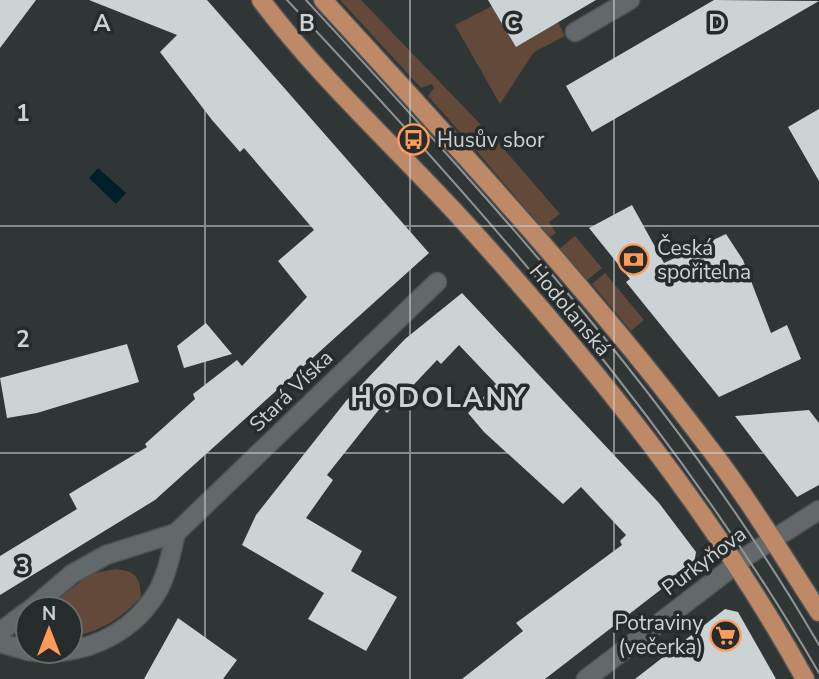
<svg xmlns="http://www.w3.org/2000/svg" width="819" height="679" font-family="'Nunito Sans',sans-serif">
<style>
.green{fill:#62493a}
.water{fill:#002029}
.building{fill:#ccd3d5}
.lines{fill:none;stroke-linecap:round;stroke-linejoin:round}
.minor-casing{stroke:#4f5354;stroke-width:21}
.primary-casing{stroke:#4f5354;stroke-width:21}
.minor{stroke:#63686a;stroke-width:18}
.primary{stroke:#be8966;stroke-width:18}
.tram{stroke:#8f9394;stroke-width:2}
.grid{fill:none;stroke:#cfd2d3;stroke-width:2;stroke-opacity:0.55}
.labels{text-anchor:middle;stroke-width:7;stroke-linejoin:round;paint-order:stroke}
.poi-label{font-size:21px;fill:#cfd2d3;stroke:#262b2c;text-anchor:start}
.street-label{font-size:21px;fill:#cfd2d3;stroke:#262b2c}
.district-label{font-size:28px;font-weight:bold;letter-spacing:2px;fill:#cfd2d3;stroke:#262b2c}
.grid-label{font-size:23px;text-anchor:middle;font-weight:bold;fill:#cfd2d3;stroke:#262b2c;stroke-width:7;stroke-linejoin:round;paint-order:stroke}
</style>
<rect width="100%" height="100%" fill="#303536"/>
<path class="green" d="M 340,0 L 361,0 L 484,128 L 468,141 L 428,96 L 434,88 L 432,84 L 421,88 Z
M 492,6 L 558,22 L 565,36 L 534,52 L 500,104 L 455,25 Z
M 490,133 L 560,214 L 549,222 L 556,233 L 550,237 L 474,148 Z
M 575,236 L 602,268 L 586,281 L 559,249 Z
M 605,273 L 644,320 L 631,331 L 592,284 Z
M 115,569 C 136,571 140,577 141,597 C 121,619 99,632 70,637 L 70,609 L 46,609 L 90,574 Z"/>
<path class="water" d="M 98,168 L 126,193 L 116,204 L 89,178 Z"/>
<path class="building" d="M 0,0 L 36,0 L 0,48 Z
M 89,0 L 207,0 L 429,253 L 155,500 L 0,595 L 0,556 L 77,509 L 69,494 L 147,447 L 145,444 L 195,399 L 193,394 L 237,360 L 242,366 L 307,297 L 278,261 L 314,230 L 244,148 L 240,152 L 212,120 L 160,52 L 177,35 Z
M 488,0 L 596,0 L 516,47 Z
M 714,0 L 819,1 L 592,132 L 566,86 Z
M 819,109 L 819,181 L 788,127 Z
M 632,205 L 664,263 L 726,234 L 743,260 L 771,333 L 787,325 L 801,359 L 719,397 L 626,282 L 630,279 L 589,228 Z
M 462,293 L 659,503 L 696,552 L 694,564 L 545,679 L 462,679 L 523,631 L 516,623 L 622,545 L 620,541 L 626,535 L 581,487 L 563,504 L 484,432 L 468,413 L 496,384 L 459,345 L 441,364 L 437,360 L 387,413 L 381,407 L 327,475 L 333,480 L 306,518 L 362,551 L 351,571 L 397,597 L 366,651 L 308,619 L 324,593 L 242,545 L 256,515 L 346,401 L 405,339 Z
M 206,323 L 232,354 L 184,368 L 177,346 Z
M 127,344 L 139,382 L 37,413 L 7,418 L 0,378 Z
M 809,410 L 819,423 L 819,485 L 797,497 L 735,416 Z
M 725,609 L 738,612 L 776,679 L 635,679 Z
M 178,618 L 237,660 L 223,679 L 144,679 Z"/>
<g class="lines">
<defs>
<path id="minor" d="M 575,32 L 630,0
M 31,609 L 72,574 L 106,555 L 176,533
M 0,632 L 28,611
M 0,643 L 28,651
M 30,651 C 78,658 129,637 156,594 C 167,576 171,553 176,533 L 437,282
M 586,679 L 747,556 L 819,510"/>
<path id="primary" d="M 261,0 C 323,82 399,150 468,226 C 594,365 714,514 805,679
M 323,0 C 456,146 591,291 710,449 C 750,501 784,558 819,612"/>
</defs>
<use href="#minor" class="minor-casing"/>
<use href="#primary" class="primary-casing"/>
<use href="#minor" class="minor"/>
<use href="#primary" class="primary"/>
<path class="tram" d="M 287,0 C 483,208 675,425 819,673
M 306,0 C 492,202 681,406 819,645"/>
</g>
<path class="grid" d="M 205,0 L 205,679M 410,0 L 410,679M 614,0 L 614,679M 0,226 L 819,226M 0,453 L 819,453"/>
<defs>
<symbol id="bus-ring" viewBox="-11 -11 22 22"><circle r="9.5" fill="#262b2c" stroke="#ff9b5a" stroke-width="1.5"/><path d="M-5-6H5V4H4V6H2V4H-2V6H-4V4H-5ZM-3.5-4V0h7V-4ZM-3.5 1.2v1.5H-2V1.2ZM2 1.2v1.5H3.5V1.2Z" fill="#ff9b5a"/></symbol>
<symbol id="bank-ring" viewBox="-11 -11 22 22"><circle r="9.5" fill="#262b2c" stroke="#ff9b5a" stroke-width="1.5"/><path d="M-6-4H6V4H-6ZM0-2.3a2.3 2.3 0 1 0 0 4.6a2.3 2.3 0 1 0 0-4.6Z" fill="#ff9b5a"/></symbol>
<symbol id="supermarket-ring" viewBox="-11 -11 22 22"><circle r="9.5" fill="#262b2c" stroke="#ff9b5a" stroke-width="1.5"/><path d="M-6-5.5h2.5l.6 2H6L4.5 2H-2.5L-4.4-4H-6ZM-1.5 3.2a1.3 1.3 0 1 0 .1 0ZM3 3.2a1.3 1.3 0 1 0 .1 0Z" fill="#ff9b5a"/></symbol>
</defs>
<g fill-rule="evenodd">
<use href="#bus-ring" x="396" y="122" width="35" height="35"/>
<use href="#bank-ring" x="616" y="242" width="35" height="35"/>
<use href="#supermarket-ring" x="708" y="618" width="35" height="35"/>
</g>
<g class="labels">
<g class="poi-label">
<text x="437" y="147">Husův sbor</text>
<text x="657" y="255">Česká<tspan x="657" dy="24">spořitelna</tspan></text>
<text x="703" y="630" text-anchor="end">Potraviny<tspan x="703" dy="24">(večerka)</tspan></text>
</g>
<g class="street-label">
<text transform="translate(570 310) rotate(50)" y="7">Hodolanská</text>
<text transform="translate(291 391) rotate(-44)" y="7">Stará Víska</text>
<text transform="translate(704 561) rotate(-37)" y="7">Purkyňova</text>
</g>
<g class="district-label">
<text x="439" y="407">HODOLANY</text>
</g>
</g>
<g class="grid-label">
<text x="102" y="31">A</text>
<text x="307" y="31">B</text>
<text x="512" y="31">C</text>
<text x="717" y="31">D</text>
<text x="23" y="121">1</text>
<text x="23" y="347">2</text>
<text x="23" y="574">3</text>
</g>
<g transform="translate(49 630)"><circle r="33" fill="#262b2c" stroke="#6a6e6f" stroke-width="2"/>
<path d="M0-5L12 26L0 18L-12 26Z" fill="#ff9b5a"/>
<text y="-10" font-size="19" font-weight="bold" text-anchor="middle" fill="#cfd2d3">N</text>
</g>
</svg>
